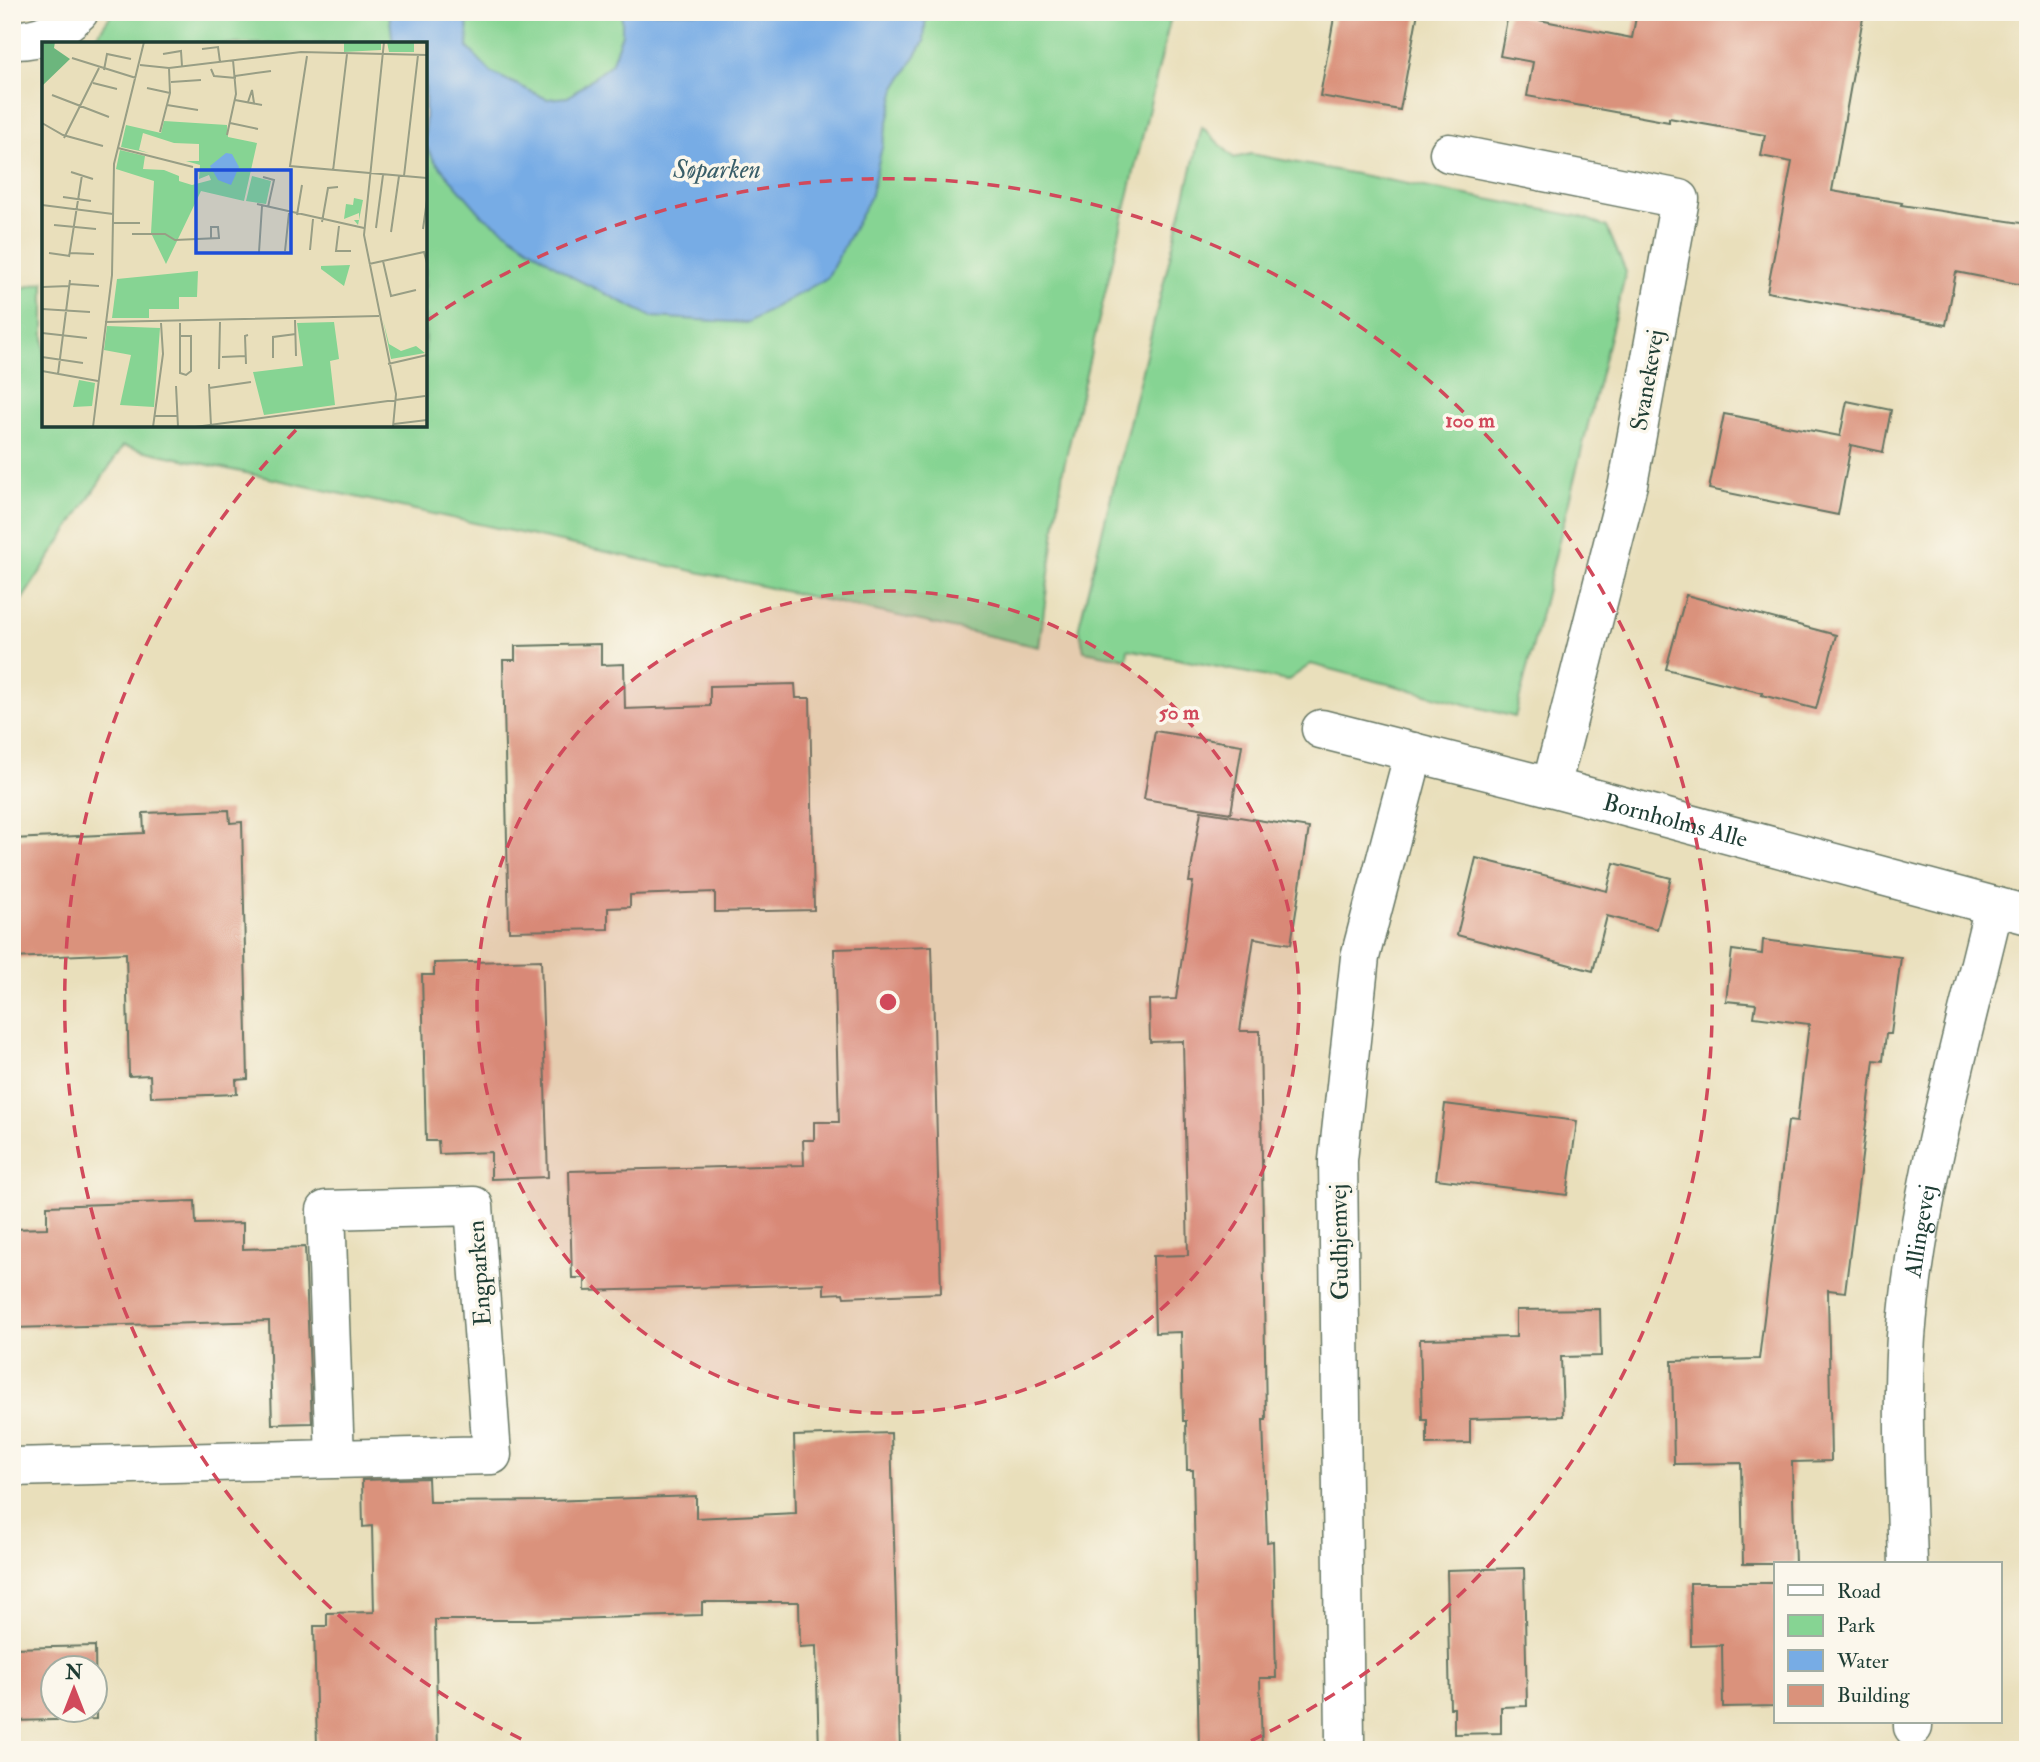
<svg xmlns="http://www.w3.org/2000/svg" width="2040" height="1762" font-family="'IM FELL Double Pica',serif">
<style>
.green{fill:#86d493;stroke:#528864;stroke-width:2}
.water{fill:#77ace5;stroke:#4b748c;stroke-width:2}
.building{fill:#da927b;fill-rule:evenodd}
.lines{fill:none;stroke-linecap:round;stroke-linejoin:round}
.minor-casing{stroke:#667663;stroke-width:41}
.minor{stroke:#fff;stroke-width:38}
.ring{fill:none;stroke:#d1495b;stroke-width:3.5;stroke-dasharray:12 9}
.labels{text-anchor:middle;stroke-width:7;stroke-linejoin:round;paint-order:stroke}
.street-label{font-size:24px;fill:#1f3d34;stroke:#fbf7ec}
.water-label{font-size:26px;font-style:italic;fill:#395e69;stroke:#fbf7ec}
.inset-road{fill:none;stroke:#989e85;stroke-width:2}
.view{fill:#1d4ed8;fill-opacity:0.15;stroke:#1d4ed8;stroke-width:3.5}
.inset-edge{fill:none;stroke:#1f3d34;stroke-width:3.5}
.centre{fill:#d1495b;stroke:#fbf7ec;stroke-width:3.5}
.ring-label{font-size:21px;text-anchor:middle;font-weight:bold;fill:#d1495b;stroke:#fbf7ec;stroke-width:7;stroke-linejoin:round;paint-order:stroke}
</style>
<rect width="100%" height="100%" fill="#fbf7ec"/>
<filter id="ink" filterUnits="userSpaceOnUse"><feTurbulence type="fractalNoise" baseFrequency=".0143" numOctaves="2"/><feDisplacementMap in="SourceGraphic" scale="14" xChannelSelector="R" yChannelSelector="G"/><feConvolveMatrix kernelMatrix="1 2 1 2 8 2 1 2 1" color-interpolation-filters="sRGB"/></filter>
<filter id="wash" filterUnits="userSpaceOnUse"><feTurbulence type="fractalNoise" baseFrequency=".00686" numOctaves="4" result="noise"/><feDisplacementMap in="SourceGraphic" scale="28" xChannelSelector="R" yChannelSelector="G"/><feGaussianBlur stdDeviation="1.57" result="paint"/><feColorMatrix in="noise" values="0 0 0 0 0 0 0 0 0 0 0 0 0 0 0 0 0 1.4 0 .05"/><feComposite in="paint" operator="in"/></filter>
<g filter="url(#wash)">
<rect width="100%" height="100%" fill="#e9dfbb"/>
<path class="green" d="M 113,12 L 1172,12 L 1063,470 L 1039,647 L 123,446 L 12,615 L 12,291 L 44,282 L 44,425 L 425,425 L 425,44 L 86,44 L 96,37 Z
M 1202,127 L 1234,158 L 1251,154 L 1582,217 L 1607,227 L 1626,272 L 1515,717 L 1311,664 L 1287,681 L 1128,649 L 1127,659 L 1084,651 L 1079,626 Z"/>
<path class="water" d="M 389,12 L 467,12 L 468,48 L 492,73 L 547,99 L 568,97 L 611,64 L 622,34 L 622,12 L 926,12 L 924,42 L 896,88 L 870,198 L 827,278 L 747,323 L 652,317 L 572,277 L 482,215 L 434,160 L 425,145 L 425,44 L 393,44 Z"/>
<g id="blocks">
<path class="building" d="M 1335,12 L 1418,12 L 1400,110 L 1320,96 Z
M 1637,12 L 1864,12 L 1832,191 L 1902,203 L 1901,205 L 2028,224 L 2028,286 L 1956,272 L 1946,325 L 1767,292 L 1792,162 L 1761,156 L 1765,135 L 1669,118 L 1669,122 L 1527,96 L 1533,62 L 1500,56 L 1508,14 L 1632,38 Z
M 1847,401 L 1891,410 L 1883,452 L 1851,445 L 1838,515 L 1709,489 L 1724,414 L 1840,436 Z
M 1686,595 L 1836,635 L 1816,709 L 1762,695 L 1763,693 L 1666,669 Z
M 601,644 L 601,665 L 624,664 L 625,709 L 710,706 L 710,686 L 795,684 L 796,698 L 810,698 L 814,910 L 715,912 L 715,892 L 630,895 L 630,907 L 608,908 L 608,929 L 509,931 L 503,660 L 515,660 L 515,646 Z
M 1155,731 L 1242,745 L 1231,813 L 1144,799 Z
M 229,810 L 230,823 L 242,822 L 248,1079 L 236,1080 L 237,1094 L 151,1097 L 150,1075 L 129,1076 L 126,953 L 12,958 L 12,839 L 144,833 L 143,813 Z
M 1201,811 L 1309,828 L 1291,944 L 1254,938 L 1240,1031 L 1260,1031 L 1266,1420 L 1263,1420 L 1267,1542 L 1273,1541 L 1276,1678 L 1260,1678 L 1262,1750 L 1199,1750 L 1193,1470 L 1187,1470 L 1186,1421 L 1183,1421 L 1181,1332 L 1155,1333 L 1153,1256 L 1188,1255 L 1183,1041 L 1150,1042 L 1149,1000 L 1176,999 L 1193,882 L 1189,882 Z
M 1476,858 L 1607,891 L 1614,863 L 1671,878 L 1657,929 L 1607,916 L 1593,971 L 1457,935 Z
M 1763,940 L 1901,957 L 1891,1034 L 1886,1034 L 1883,1061 L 1874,1060 L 1845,1292 L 1828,1290 L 1831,1461 L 1792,1462 L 1795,1564 L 1743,1564 L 1741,1463 L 1674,1464 L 1672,1361 L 1759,1359 L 1788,1121 L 1797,1122 L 1809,1024 L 1754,1017 L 1756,1004 L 1726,1001 L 1732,950 L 1762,954 Z
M 932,946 L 941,1293 L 844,1297 L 843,1293 L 824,1294 L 824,1284 L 585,1291 L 585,1278 L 572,1278 L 569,1171 L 804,1165 L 803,1140 L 814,1140 L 814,1122 L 839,1122 L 834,949 Z
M 541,960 L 548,1177 L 491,1179 L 491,1152 L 439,1154 L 438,1141 L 426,1141 L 422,975 L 434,975 L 434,963 Z
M 1445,1104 L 1577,1121 L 1567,1195 L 1436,1179 Z
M 195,1201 L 196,1224 L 243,1223 L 243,1249 L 305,1247 L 312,1423 L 272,1424 L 269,1321 L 12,1328 L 12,1229 L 47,1228 L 47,1206 Z
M 1600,1309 L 1601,1356 L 1561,1357 L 1563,1416 L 1470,1419 L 1470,1443 L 1427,1444 L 1427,1420 L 1422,1420 L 1420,1339 L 1516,1337 L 1516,1310 Z
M 891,1433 L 900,1750 L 819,1750 L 816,1646 L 800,1647 L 799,1602 L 702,1602 L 702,1615 L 533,1620 L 435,1620 L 438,1750 L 330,1750 L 330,1747 L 317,1747 L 314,1626 L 327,1626 L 327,1613 L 374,1612 L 372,1526 L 363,1527 L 362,1480 L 428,1478 L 429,1502 L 547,1501 L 696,1496 L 696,1518 L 796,1513 L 794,1436 Z
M 1524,1568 L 1527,1706 L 1501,1707 L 1501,1733 L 1454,1734 L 1454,1708 L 1450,1708 L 1447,1570 Z
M 1690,1583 L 1776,1583 L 1776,1706 L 1723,1707 L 1722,1645 L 1691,1646 Z
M 95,1646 L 96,1719 L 12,1721 L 12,1648 ZM 52,1668 L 94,1668 L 94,1710 L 52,1710 Z"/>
</g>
</g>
<g filter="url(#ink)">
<use href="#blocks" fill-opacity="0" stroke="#667663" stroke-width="2"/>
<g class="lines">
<defs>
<g id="minor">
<path d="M 12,40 C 39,41 61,30 79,12"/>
<path d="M 1449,153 L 1680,199 L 1628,484 L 1551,787"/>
<path id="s1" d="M 1321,729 L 1551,787 L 2028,915"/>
<path d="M 12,1467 L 492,1455 L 474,1206 L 326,1210 L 335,1459"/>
<path id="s2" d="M 1908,1564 C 1906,1489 1901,1412 1906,1337 C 1917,1195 1961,1045 1994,906"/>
<path d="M 1913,1722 L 1913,1727"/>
<path d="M 1345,1739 L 1338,1160 L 1360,957 L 1414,752"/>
</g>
</defs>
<use href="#minor" class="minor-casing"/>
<use href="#minor" class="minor"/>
</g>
</g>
<circle cx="888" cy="1002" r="411" fill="#d1495b" fill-opacity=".12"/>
<g class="ring">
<circle cx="888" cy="1002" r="411"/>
<path d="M540 1748A823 823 0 0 1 296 430M428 320A823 823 0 1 1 1236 1748"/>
</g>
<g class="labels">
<g class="street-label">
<text transform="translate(1647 380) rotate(-80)" y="8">Svanekevej</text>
<text dy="8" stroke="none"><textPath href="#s1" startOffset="366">Bornholms Alle</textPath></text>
<text dy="8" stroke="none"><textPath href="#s2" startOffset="334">Allingevej</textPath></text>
<text transform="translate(1339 1242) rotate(-91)" y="8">Gudhjemvej</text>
<text transform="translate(479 1273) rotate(-94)" y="8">Engparken</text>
</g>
<g class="water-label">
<text x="717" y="178">Søparken</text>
</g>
</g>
<g transform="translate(42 42)">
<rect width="385" height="385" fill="#e9dfbb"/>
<path d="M 302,0 L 339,0 L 339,8 L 302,10 ZM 345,0 L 372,0 L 372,10 L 347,10 ZM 122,79 L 185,83 L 186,95 L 215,101 L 202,159 L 159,149 L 124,222 L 109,191 L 112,139 L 74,127 L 78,108 L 103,114 L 101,127 L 122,128 L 137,134 L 137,139 L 150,143 L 169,138 L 167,133 L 157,137 L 158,123 L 144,119 L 157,119 L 157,102 L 132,101 L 101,91 L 97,108 L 107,111 L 79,105 L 84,83 L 119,91 ZM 210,134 L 229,139 L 224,162 L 204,159 ZM 312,156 L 321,158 L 316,183 L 312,178 L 317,178 L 317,171 L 302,177 L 304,162 L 311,163 ZM 308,223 L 302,244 L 279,227 L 279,224 ZM 156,229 L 155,255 L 137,255 L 137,267 L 107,267 L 107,276 L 70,276 L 75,237 ZM 341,278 L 347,302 L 359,309 L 374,304 L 383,311 L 349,317 ZM 292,280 L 297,317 L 288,319 L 293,363 L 222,373 L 211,330 L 261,324 L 255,281 ZM 65,284 L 118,286 L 112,365 L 78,363 L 89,313 L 62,308 ZM 37,338 L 53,341 L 50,364 L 31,365 Z" fill="#86d493"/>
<path d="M 0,0 L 13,0 L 12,6 L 28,17 L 0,44 Z" fill="#6cb67d"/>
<path d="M 184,111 L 190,112 L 197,125 L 189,143 L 176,138 L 168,124 Z" fill="#77ace5"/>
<path class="inset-road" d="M 342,0 L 322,193 L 354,352 L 351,385M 160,7 L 176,5 L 178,20M 121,12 L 139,9 L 140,24M 265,14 L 248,124 L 385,136M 30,16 L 94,36M 98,23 L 127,26 L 259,10 L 385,13M 169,27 L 172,34 L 194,36M 62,28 L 65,12 L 89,17M 193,34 L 229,29M 129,40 L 159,38M 51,41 L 75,47M 105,46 L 128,51M 10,53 L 67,75M 193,58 L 220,63M 206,60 L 210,48 L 212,61M 125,63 L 156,68M 0,81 L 21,93 L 61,104M 188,81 L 216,87M 118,90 L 128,51 L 127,26M 185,93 L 194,52 L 191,18M 22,96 L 57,26M 76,106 L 151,125M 291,129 L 305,12M 29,130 L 51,137M 362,134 L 376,13M 221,135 L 232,138 L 226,165M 21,155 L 49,159M 215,162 L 322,186M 0,163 L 71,172M 255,173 L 260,143M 280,180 L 286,146 L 296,145M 71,181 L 98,181M 12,183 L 54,187M 297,184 L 294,209 L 309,209M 334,186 L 341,133M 381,187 L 385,158M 349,190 L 357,134M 90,192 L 123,192 L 133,198 L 177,196 L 176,185 L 169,185 L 169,197M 268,208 L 271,177M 243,209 L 247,171M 217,210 L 220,164M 7,211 L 28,214M 28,211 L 52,212M 27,215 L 40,133M 341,219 L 349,254 L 374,248M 327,222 L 382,210 L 385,221M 27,242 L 57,244M 0,245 L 27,244M 0,267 L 48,270M 253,278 L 254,314M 63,280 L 337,274M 138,281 L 138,294 L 149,294 L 149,329 L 144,333 L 138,331 L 138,294M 0,291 L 45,296M 0,315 L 41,321M 180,315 L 204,314M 231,316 L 231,295 L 254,292M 204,322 L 203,294 L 206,293M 346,322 L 385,313M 177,327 L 178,280M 0,329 L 56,339M 16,332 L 28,238M 167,342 L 169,384M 134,344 L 136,385M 167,346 L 209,340M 112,374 L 135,374M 352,382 L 385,378M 51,385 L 70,233 L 72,122 L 102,0M 111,385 L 121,312 L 119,281M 153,385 L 383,354"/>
<path class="view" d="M 154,128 L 249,128 L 249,211 L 154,211 Z"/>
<rect width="385" height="385" class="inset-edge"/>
</g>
<circle cx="888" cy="1002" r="10" class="centre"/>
<g class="ring-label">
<text x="1470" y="427">100 m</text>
<text x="1179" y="719">50 m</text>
</g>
<rect width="2040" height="1762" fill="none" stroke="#fbf7ec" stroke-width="42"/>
<rect x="1774" y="1562" width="228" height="161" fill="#fbf7ec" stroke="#a3ada2" stroke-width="2"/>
<rect x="1788" y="1585" width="35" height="10" fill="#ffffff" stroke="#a3ada2" stroke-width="2"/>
<text x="1837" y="1598" font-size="21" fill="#1f3d34">Road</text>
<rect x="1788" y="1615" width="35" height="21" fill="#86d493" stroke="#a3ada2" stroke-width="2"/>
<text x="1837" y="1632" font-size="21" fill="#1f3d34">Park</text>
<rect x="1788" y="1650" width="35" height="21" fill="#77ace5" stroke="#a3ada2" stroke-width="2"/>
<text x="1837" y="1668" font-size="21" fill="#1f3d34">Water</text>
<rect x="1788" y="1685" width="35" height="21" fill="#da927b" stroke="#a3ada2" stroke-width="2"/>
<text x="1837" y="1702" font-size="21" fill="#1f3d34">Building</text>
<g transform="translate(74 1689)"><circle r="33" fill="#fbf7ec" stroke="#a3ada2" stroke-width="2"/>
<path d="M0-5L12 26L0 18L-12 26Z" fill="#d1495b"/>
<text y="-10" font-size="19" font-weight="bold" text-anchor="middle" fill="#1f3d34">N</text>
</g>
</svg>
